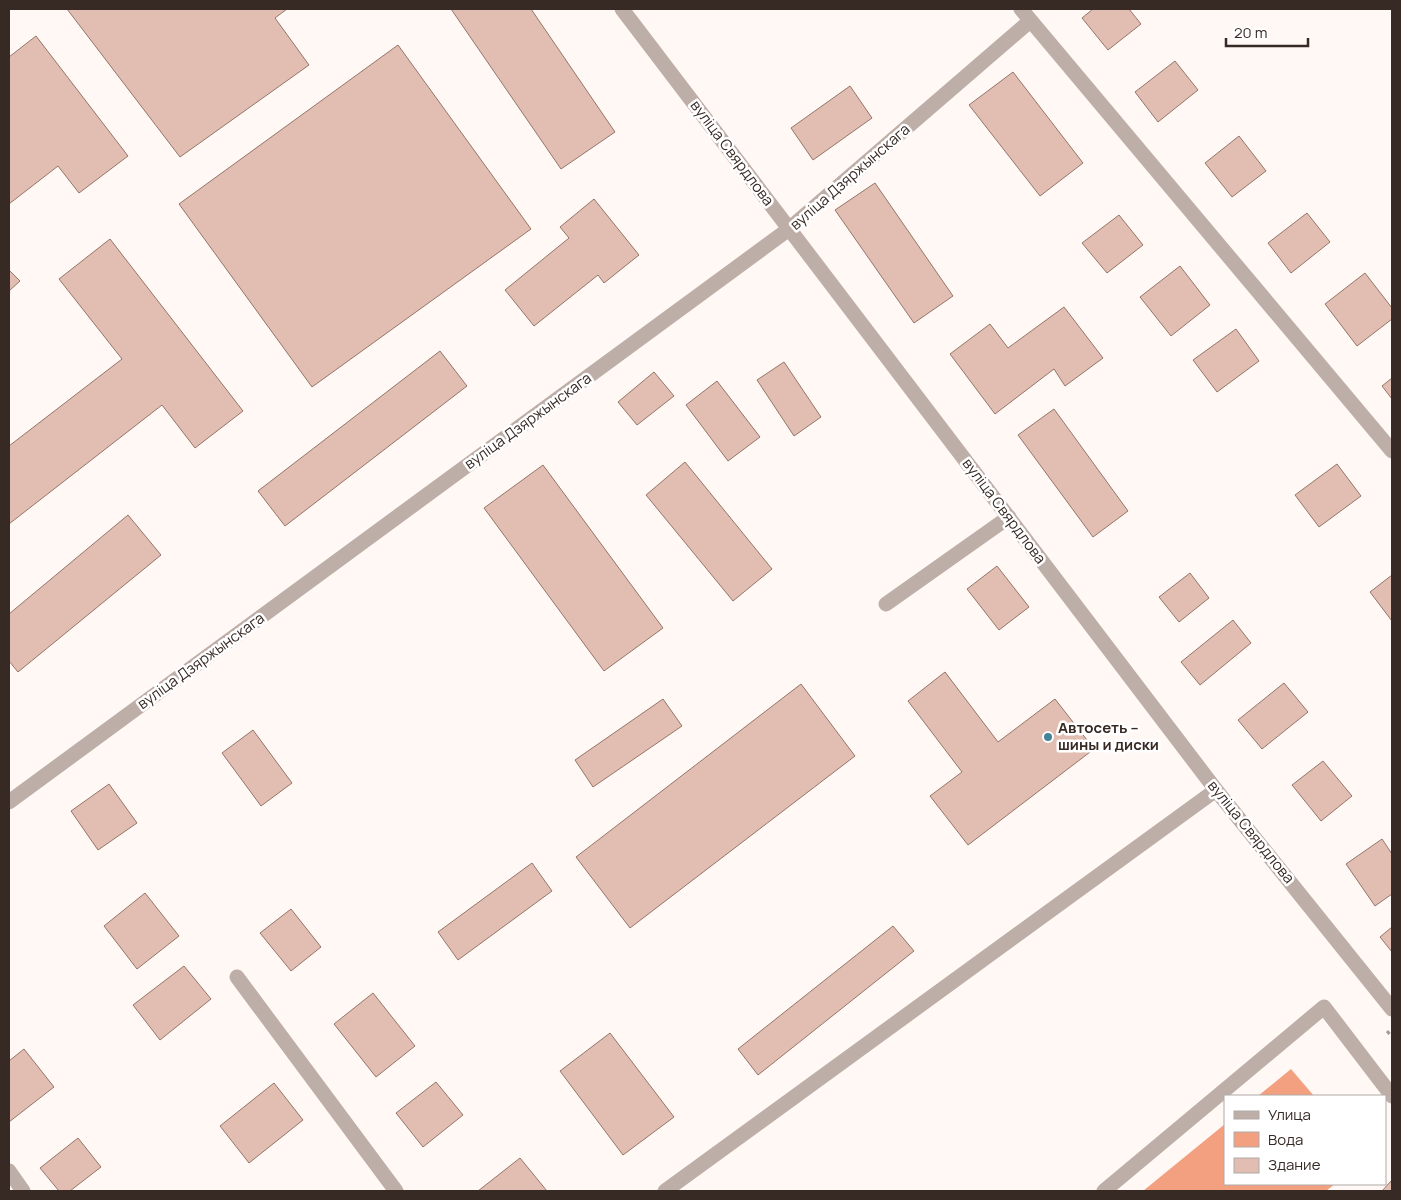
<svg xmlns="http://www.w3.org/2000/svg" width="1401" height="1200" font-family="Manrope,sans-serif">
<style>
.water{fill:#f3a080}
.building{fill:#e1beb1;stroke:#957569}
.lines{fill:none;stroke-linecap:round;stroke-linejoin:round}
.path{stroke:#a59b97;stroke-width:3;stroke-dasharray:4 4;stroke-linecap:butt}
.minor{stroke:#beaea8;stroke-width:15}
.poi-dot{fill:#458498;stroke:#fff;stroke-width:2}
.labels{text-anchor:middle;stroke-width:5;stroke-linejoin:round;paint-order:stroke}
.street-label{font-size:15px;fill:#372924;stroke:#fff}
.poi-label{font-size:15px;font-weight:bold;fill:#372924;stroke:#fff;text-anchor:start}
</style>
<rect width="100%" height="100%" fill="#fff8f5"/>
<path class="water" d="M 1291,1069 L 1314,1096 L 1258,1096 Z
M 1225,1124 L 1225,1184 L 1335,1184 L 1326,1191 L 1143,1191 Z"/>
<path class="building" d="M 67,9 L 287,9 L 275,18 L 309,65 L 180,157 Z
M 451,9 L 531,9 L 615,132 L 561,169 Z
M 1093,9 L 1129,9 L 1141,24 L 1108,50 L 1082,18 Z
M 36,36 L 128,156 L 79,193 L 58,166 L 9,204 L 9,57 Z
M 398,45 L 531,229 L 312,387 L 179,204 Z
M 1175,61 L 1198,90 L 1158,122 L 1135,92 Z
M 1013,72 L 1083,163 L 1040,196 L 969,105 Z
M 850,86 L 872,118 L 813,160 L 791,128 Z
M 1239,136 L 1266,171 L 1232,197 L 1205,163 Z
M 875,183 L 953,296 L 914,323 L 835,210 Z
M 594,199 L 639,255 L 604,283 L 598,275 L 534,326 L 505,290 L 569,238 L 560,227 Z
M 1307,213 L 1330,242 L 1291,273 L 1268,243 Z
M 1119,215 L 1143,245 L 1107,273 L 1082,243 Z
M 110,239 L 243,411 L 195,448 L 162,405 L 9,524 L 9,446 L 122,359 L 59,279 Z
M 1180,266 L 1210,305 L 1171,336 L 1140,297 Z
M 9,270 L 20,281 L 9,291 Z
M 1365,273 L 1392,308 L 1392,319 L 1357,346 L 1325,304 Z
M 1064,307 L 1103,358 L 1065,386 L 1054,369 L 995,414 L 950,354 L 990,324 L 1008,348 Z
M 1236,329 L 1259,361 L 1217,392 L 1193,360 Z
M 440,351 L 467,386 L 285,526 L 258,491 Z
M 784,362 L 821,417 L 794,436 L 757,380 Z
M 654,372 L 674,396 L 637,425 L 618,402 Z
M 1392,378 L 1392,399 L 1382,386 Z
M 717,381 L 760,437 L 728,461 L 686,405 Z
M 1054,409 L 1128,511 L 1093,537 L 1018,435 Z
M 685,462 L 772,569 L 733,601 L 646,495 Z
M 1337,464 L 1361,496 L 1319,527 L 1295,495 Z
M 543,465 L 663,628 L 604,671 L 484,508 Z
M 128,515 L 161,555 L 18,672 L 9,661 L 9,614 Z
M 997,566 L 1029,607 L 999,630 L 967,589 Z
M 1190,573 L 1209,598 L 1179,622 L 1159,597 Z
M 1392,575 L 1392,621 L 1370,592 Z
M 1233,620 L 1251,643 L 1200,685 L 1181,662 Z
M 945,672 L 998,742 L 1055,699 L 1094,749 L 968,845 L 930,796 L 962,772 L 908,701 Z
M 1284,683 L 1308,712 L 1262,749 L 1238,720 Z
M 801,684 L 855,756 L 630,928 L 576,857 Z
M 663,699 L 682,726 L 593,787 L 575,760 Z
M 253,730 L 292,783 L 261,806 L 222,753 Z
M 1323,761 L 1352,796 L 1321,821 L 1292,785 Z
M 109,784 L 137,823 L 98,850 L 71,811 Z
M 1382,839 L 1392,854 L 1392,894 L 1375,906 L 1346,864 Z
M 532,863 L 552,891 L 458,960 L 438,932 Z
M 145,893 L 179,936 L 137,969 L 104,926 Z
M 291,909 L 321,947 L 291,971 L 260,933 Z
M 893,926 L 914,951 L 758,1075 L 738,1049 Z
M 1392,927 L 1392,952 L 1380,937 Z
M 184,966 L 211,999 L 160,1040 L 133,1005 Z
M 373,993 L 415,1046 L 376,1077 L 334,1024 Z
M 610,1033 L 674,1117 L 623,1155 L 560,1071 Z
M 24,1049 L 54,1087 L 9,1122 L 9,1061 Z
M 436,1082 L 463,1115 L 423,1147 L 396,1113 Z
M 274,1083 L 303,1120 L 249,1163 L 220,1126 Z
M 78,1138 L 101,1167 L 70,1191 L 59,1191 L 40,1168 Z
M 520,1158 L 547,1191 L 478,1191 Z
M 1392,1180 L 1392,1191 L 1382,1191 Z"/>
<g class="lines">
<path class="path" d="M 1387,1031 L 1392,1037"/>
<path class="minor" d="M 622,9 L 1216,790 L 1392,1009
M 1021,9 L 1392,451
M 886,604 L 1009,517
M 9,802 L 789,229 L 1030,21
M 237,977 L 396,1191
M 9,1171 L 23,1191
M 665,1191 L 1216,790
M 1104,1191 L 1324,1007 L 1392,1096"/>
</g>
<circle class="poi-dot" cx="1048" cy="737" r="5"/>
<g class="labels">
<g class="street-label">
<text transform="translate(732 153) rotate(53)" y="5">вуліца Свярдлова</text>
<text transform="translate(850 177) rotate(-41)" y="5">вуліца Дзяржынскага</text>
<text transform="translate(528 421) rotate(-36)" y="5">вуліца Дзяржынскага</text>
<text transform="translate(1004 511) rotate(53)" y="5">вуліца Свярдлова</text>
<text transform="translate(201 661) rotate(-36)" y="5">вуліца Дзяржынскага</text>
<text transform="translate(1251 832) rotate(51)" y="5">вуліца Свярдлова</text>
</g>
<g class="poi-label">
<text x="1058" y="733">Автосеть –<tspan x="1058" dy="17">шины и диски</tspan></text>
</g>
</g>
<rect width="1401" height="1200" fill="none" stroke="#372924" stroke-width="20"/>
<rect x="1224" y="1095" width="162" height="90" fill="#ffffff" stroke="#afa9a7"/>
<rect x="1234" y="1111" width="25" height="8" fill="#beaea8" stroke="#afa9a7"/>
<text x="1268" y="1120" font-size="15" fill="#372924">Улица</text>
<rect x="1234" y="1132" width="25" height="15" fill="#f3a080" stroke="#afa9a7"/>
<text x="1268" y="1145" font-size="15" fill="#372924">Вода</text>
<rect x="1234" y="1158" width="25" height="15" fill="#e1beb1" stroke="#afa9a7"/>
<text x="1268" y="1170" font-size="15" fill="#372924">Здание</text>
<path d="M1226 38v8h82v-8" fill="none" stroke="#372924" stroke-width="2.5"/>
<text x="1234" y="38" font-size="15" fill="#372924" stroke="#ffffff" stroke-width="4" paint-order="stroke">20 m</text>
</svg>
